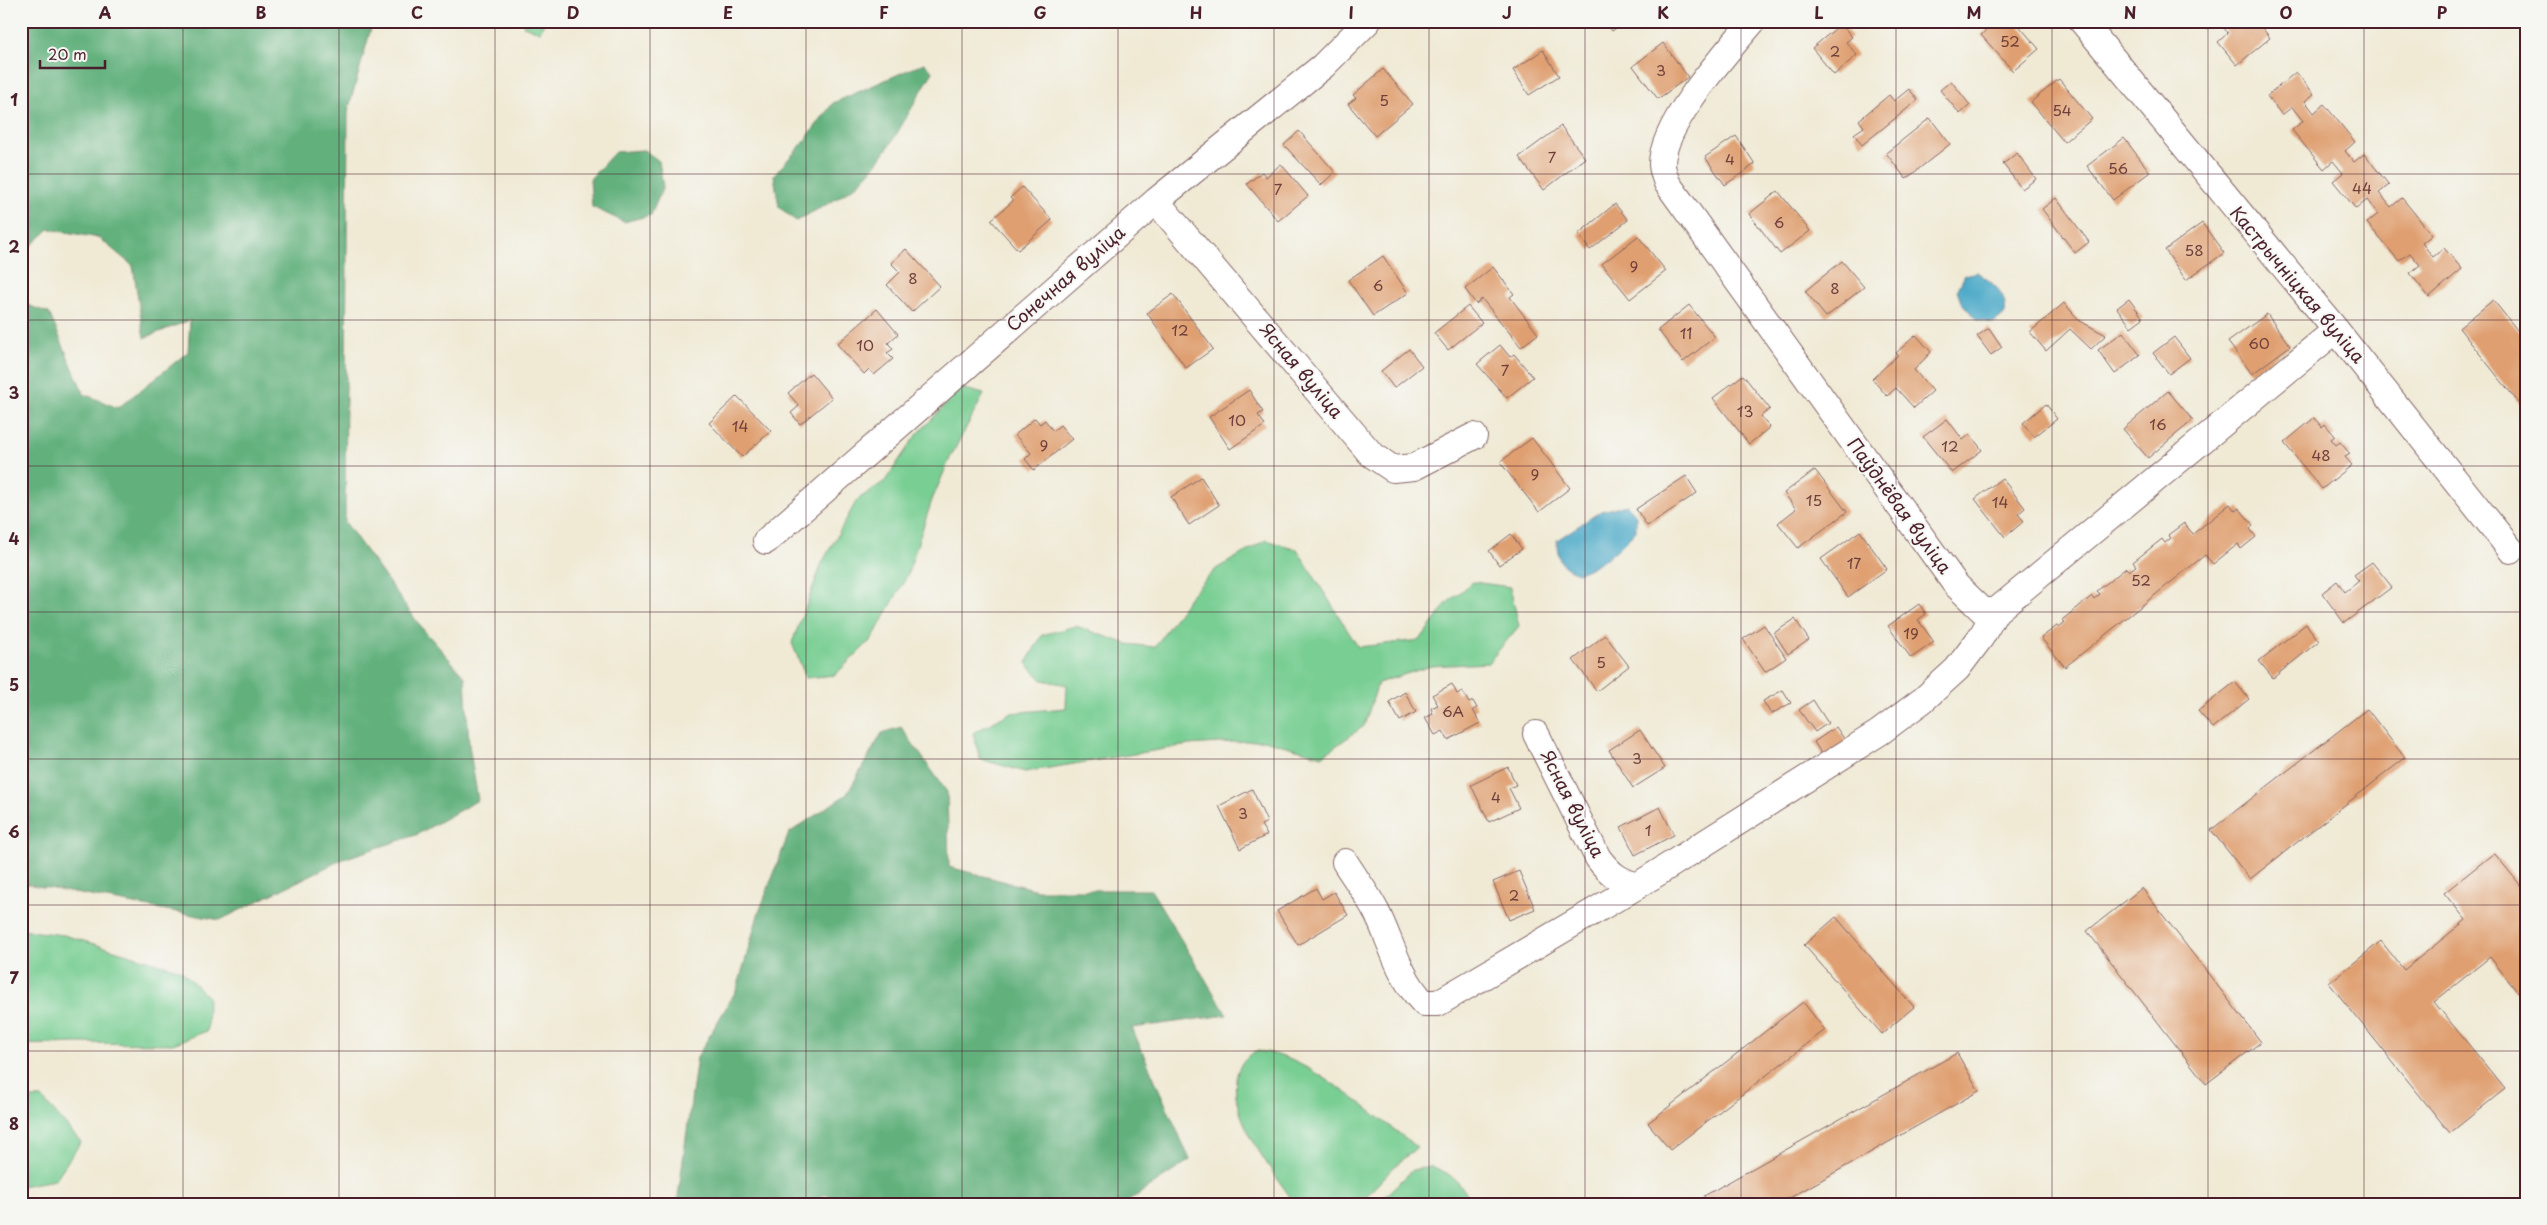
<svg xmlns="http://www.w3.org/2000/svg" width="2547" height="1225" font-family="'Playpen Sans',sans-serif">
<style>
.green{fill:#78ce93;stroke:#61765f}
.forest{fill:#62b17d;stroke:#566854;fill-rule:evenodd}
.water{fill:#48a8c7;stroke:#496479}
.building{fill:#df9f6f}
.lines{fill:none;stroke-linecap:round;stroke-linejoin:round}
.minor-casing{stroke:#846666;stroke-width:28}
.minor{stroke:#fff;stroke-width:26}
.grid{fill:none;stroke:#4a1f2b;stroke-width:1;stroke-opacity:0.55}
.labels{text-anchor:middle;stroke-width:4;stroke-linejoin:round;paint-order:stroke}
.number-label{font-size:15px;fill:#6f3f3c}
.street-label{font-size:18px;fill:#4a1f2b;stroke:#f6f6f2}
.neatline{fill:none;stroke:#4a1f2b;stroke-width:2}
.grid-label{font-size:16px;text-anchor:middle;font-weight:bold;fill:#4a1f2b}
</style>
<rect width="100%" height="100%" fill="#f6f6f2"/>
<filter id="ink" filterUnits="userSpaceOnUse"><feTurbulence type="fractalNoise" baseFrequency=".02" numOctaves="2"/><feDisplacementMap in="SourceGraphic" scale="10" xChannelSelector="R" yChannelSelector="G"/><feConvolveMatrix kernelMatrix="1 2 1 2 8 2 1 2 1" color-interpolation-filters="sRGB"/></filter>
<filter id="wash" filterUnits="userSpaceOnUse"><feTurbulence type="fractalNoise" baseFrequency=".0096" numOctaves="4" result="noise"/><feDisplacementMap in="SourceGraphic" scale="20" xChannelSelector="R" yChannelSelector="G"/><feGaussianBlur stdDeviation="1.12" result="paint"/><feColorMatrix in="noise" values="0 0 0 0 0 0 0 0 0 0 0 0 0 0 0 0 0 1.4 0 .05"/><feComposite in="paint" operator="in"/></filter>
<g filter="url(#wash)">
<rect width="100%" height="100%" fill="#f0ead5"/>
<path class="green" d="M 525,21 L 545,21 L 540,32 L 523,26 Z
M 961,388 L 984,394 L 950,458 L 932,500 L 907,576 L 872,639 L 835,675 L 806,678 L 792,643 L 822,563 L 857,500 L 885,481 L 914,438 Z
M 1266,540 L 1297,549 L 1358,647 L 1420,640 L 1447,603 L 1473,582 L 1510,587 L 1519,626 L 1488,663 L 1431,666 L 1378,683 L 1364,726 L 1322,756 L 1264,740 L 1189,745 L 1025,772 L 980,759 L 973,733 L 1010,713 L 1066,708 L 1067,685 L 1042,680 L 1026,663 L 1042,635 L 1076,626 L 1127,644 L 1155,647 L 1190,596 L 1216,569 Z
M 21,930 L 64,935 L 181,970 L 208,997 L 207,1031 L 173,1044 L 76,1043 L 21,1045 Z
M 1258,1051 C 1309,1055 1376,1117 1417,1147 L 1393,1168 L 1359,1204 L 1295,1204 C 1273,1171 1212,1099 1245,1059 C 1248,1055 1255,1053 1258,1051 Z
M 21,1098 L 42,1098 L 81,1142 L 55,1180 L 21,1186 Z
M 1430,1166 C 1453,1173 1461,1184 1473,1204 C 1461,1203 1447,1197 1436,1204 L 1376,1204 L 1413,1170 Z"/>
<path class="forest" d="M 21,21 L 373,21 L 348,111 L 345,522 L 421,627 L 465,677 L 469,745 L 478,800 L 416,835 L 343,859 L 220,920 L 21,883 ZM 49,229 L 99,238 L 133,266 L 144,338 L 190,320 L 188,352 L 118,408 L 84,394 L 49,313 L 27,305 L 22,254 Z
M 924,63 L 933,72 C 910,107 884,167 850,190 C 833,202 814,211 796,221 L 779,207 L 774,175 L 803,143 L 833,103 Z
M 644,150 L 659,161 L 663,187 L 651,215 L 624,222 L 592,207 L 590,179 L 615,152 Z
M 901,727 L 947,792 L 949,867 L 1037,890 L 1151,890 L 1227,1015 L 1132,1028 L 1190,1160 L 1124,1204 L 840,1204 L 827,1194 L 803,1204 L 677,1204 L 697,1057 L 737,989 L 758,915 L 789,833 L 847,794 L 882,733 Z"/>
<path class="water" d="M 1977,272 C 1992,283 2008,292 2005,314 L 1993,323 L 1977,320 L 1961,302 L 1957,291 L 1965,275 Z
M 1627,505 L 1636,515 L 1636,531 C 1618,550 1603,564 1578,573 C 1559,566 1558,560 1557,540 L 1601,511 Z"/>
<g id="blocks">
<path class="building" d="M 1605,21 L 1626,21 L 1612,31 Z
M 1997,21 L 2015,21 L 2039,49 L 2013,71 L 1981,35 Z
M 2200,21 L 2217,21 L 2207,29 Z
M 2218,21 L 2238,21 L 2241,25 L 2245,21 L 2257,21 L 2270,38 L 2237,65 L 2218,42 L 2228,33 Z
M 1841,24 L 1852,37 L 1846,42 L 1857,55 L 1834,75 L 1812,48 Z
M 1663,43 L 1688,77 L 1658,99 L 1633,66 Z
M 1543,50 L 1559,76 L 1529,95 L 1513,70 Z
M 1383,69 L 1413,104 L 1375,136 L 1348,104 L 1356,98 L 1353,95 Z
M 2296,72 L 2314,94 L 2305,101 L 2314,113 L 2324,104 L 2355,142 L 2345,151 L 2354,162 L 2364,154 L 2389,185 L 2379,193 L 2386,201 L 2391,207 L 2402,198 L 2432,235 L 2422,243 L 2433,257 L 2444,248 L 2462,269 L 2429,297 L 2410,273 L 2420,265 L 2410,253 L 2399,261 L 2367,223 L 2378,214 L 2367,200 L 2356,209 L 2333,181 L 2343,173 L 2333,161 L 2324,169 L 2292,130 L 2303,121 L 2292,107 L 2282,115 L 2267,96 Z
M 2059,79 L 2092,119 L 2064,142 L 2031,102 Z
M 1951,81 L 1970,105 L 1960,114 L 1940,90 Z
M 1909,89 L 1918,100 L 1862,145 L 1854,134 L 1864,127 L 1859,120 L 1889,95 L 1894,101 Z
M 1930,118 L 1950,144 L 1906,179 L 1886,153 Z
M 1561,126 L 1585,158 L 1544,190 L 1519,157 Z
M 1299,131 L 1335,172 L 1321,185 L 1284,145 Z
M 1736,136 L 1755,164 L 1725,185 L 1705,157 Z
M 2124,138 L 2150,172 L 2113,200 L 2087,166 Z
M 2017,153 L 2036,179 L 2022,189 L 2003,164 Z
M 1281,164 L 1308,196 L 1278,221 L 1247,184 L 1262,172 L 1266,177 Z
M 1022,187 L 1052,220 L 1018,250 L 991,220 L 1013,201 L 1010,198 Z
M 1778,191 L 1810,231 L 1780,254 L 1749,214 Z
M 2056,198 L 2089,242 L 2075,253 L 2042,209 Z
M 1615,204 L 1628,220 L 1590,250 L 1578,234 Z
M 2202,223 L 2224,253 L 2186,280 L 2165,250 Z
M 1638,236 L 1666,271 L 1630,299 L 1602,264 Z
M 906,249 L 940,286 L 912,312 L 887,285 L 900,272 L 891,263 Z
M 1383,256 L 1408,293 L 1373,316 L 1348,280 Z
M 1842,261 L 1864,287 L 1826,317 L 1805,291 Z
M 1493,267 L 1514,294 L 1510,297 L 1538,334 L 1521,347 L 1482,299 L 1476,304 L 1465,289 Z
M 1173,294 L 1213,349 L 1186,368 L 1147,313 Z
M 2129,299 L 2143,318 L 2131,327 L 2117,308 Z
M 2493,300 L 2526,341 L 2526,412 L 2459,328 Z
M 2064,303 L 2080,321 L 2106,335 L 2091,349 L 2070,329 L 2046,351 L 2030,332 Z
M 1689,305 L 1715,337 L 1683,362 L 1658,330 Z
M 1468,306 L 1482,323 L 1448,350 L 1434,333 Z
M 877,309 L 898,334 L 888,343 L 893,349 L 887,353 L 893,359 L 874,375 L 869,369 L 864,374 L 837,344 Z
M 2267,314 L 2290,346 L 2252,374 L 2228,342 Z
M 1989,328 L 2002,347 L 1991,355 L 1977,336 Z
M 2123,332 L 2140,355 L 2115,374 L 2098,350 Z
M 1916,335 L 1931,352 L 1914,370 L 1933,391 L 1914,408 L 1896,388 L 1887,396 L 1872,379 L 1898,355 L 1896,353 Z
M 2174,337 L 2190,358 L 2169,374 L 2153,353 Z
M 1500,345 L 1510,357 L 1514,354 L 1533,377 L 1507,398 L 1477,364 Z
M 1409,349 L 1422,366 L 1394,388 L 1381,371 Z
M 811,373 L 832,398 L 800,424 L 791,413 L 799,406 L 788,393 Z
M 1743,375 L 1770,409 L 1761,416 L 1770,427 L 1749,444 L 1713,398 Z
M 1249,390 L 1263,412 L 1258,415 L 1265,425 L 1230,449 L 1209,417 Z
M 2168,391 L 2193,420 L 2148,458 L 2123,429 Z
M 737,396 L 771,431 L 742,457 L 709,423 Z
M 2046,404 L 2057,419 L 2034,437 L 2023,423 Z
M 1035,418 L 1040,424 L 1045,420 L 1053,431 L 1060,425 L 1072,439 L 1034,470 L 1025,459 L 1031,453 L 1015,435 Z
M 2314,418 L 2322,427 L 2325,424 L 2335,436 L 2331,439 L 2336,445 L 2340,442 L 2350,454 L 2345,457 L 2352,465 L 2322,489 L 2284,443 Z
M 1947,419 L 1963,440 L 1970,434 L 1982,450 L 1952,473 L 1923,437 Z
M 1532,438 L 1570,488 L 1539,512 L 1500,462 Z
M 1815,470 L 1847,512 L 1798,548 L 1778,523 L 1796,509 L 1784,493 Z
M 1686,476 L 1697,493 L 1647,526 L 1636,509 Z
M 1201,477 L 1219,505 L 1189,525 L 1171,497 Z
M 2002,478 L 2025,508 L 2018,514 L 2024,521 L 2005,537 L 1975,499 Z
M 2230,504 L 2235,511 L 2239,508 L 2253,525 L 2250,529 L 2256,537 L 2241,549 L 2238,544 L 2213,564 L 2205,555 L 2065,667 L 2041,638 L 2058,625 L 2059,627 L 2065,622 L 2062,620 L 2092,596 L 2094,599 L 2100,594 L 2097,591 L 2126,568 L 2129,571 L 2136,566 L 2133,562 L 2162,539 L 2165,543 L 2171,538 L 2168,535 L 2184,523 L 2193,534 Z
M 1860,531 L 1887,569 L 1848,597 L 1821,559 Z
M 1511,534 L 1522,549 L 1499,565 L 1489,551 Z
M 2372,562 L 2392,587 L 2344,623 L 2322,593 L 2337,581 L 2345,592 L 2359,581 L 2354,575 Z
M 1919,604 L 1926,614 L 1918,620 L 1934,642 L 1911,658 L 1888,626 Z
M 1795,619 L 1809,640 L 1788,654 L 1774,633 Z
M 2306,624 L 2319,641 L 2273,678 L 2259,661 Z
M 1764,625 L 1786,658 L 1765,672 L 1743,639 Z
M 1605,635 L 1629,666 L 1597,691 L 1573,660 Z
M 2235,682 L 2249,699 L 2213,728 L 2198,711 Z
M 1452,684 L 1457,694 L 1462,691 L 1469,703 L 1473,701 L 1477,708 L 1473,710 L 1480,723 L 1448,740 L 1443,731 L 1435,735 L 1425,718 L 1433,714 L 1431,708 L 1438,705 L 1432,695 Z
M 1783,690 L 1791,703 L 1771,714 L 1763,701 Z
M 1405,692 L 1416,712 L 1400,721 L 1389,702 Z
M 1813,700 L 1828,723 L 1815,732 L 1799,710 Z
M 2367,709 L 2405,758 L 2250,879 L 2211,830 Z
M 1836,727 L 1847,743 L 1825,759 L 1814,742 Z
M 1640,730 L 1665,768 L 1633,788 L 1609,750 Z
M 1508,767 L 1516,785 L 1509,788 L 1519,808 L 1489,822 L 1471,785 Z
M 1252,789 L 1267,822 L 1261,825 L 1267,835 L 1240,849 L 1219,806 Z
M 1660,807 L 1674,835 L 1635,855 L 1621,827 Z
M 2494,853 L 2526,892 L 2526,1003 L 2490,957 L 2434,1002 L 2505,1089 L 2450,1133 L 2329,983 L 2381,941 L 2404,970 L 2466,920 L 2444,893 Z
M 1519,871 L 1535,909 L 1509,920 L 1493,882 Z
M 1316,888 L 1322,899 L 1334,892 L 1348,915 L 1298,945 L 1277,911 Z
M 2142,888 L 2261,1042 L 2206,1084 L 2087,931 Z
M 1836,917 L 1914,1007 L 1882,1034 L 1804,945 Z
M 1803,1002 L 1825,1030 L 1670,1150 L 1648,1123 Z
M 1957,1053 L 1979,1091 L 1779,1204 L 1708,1204 L 1704,1196 Z"/>
</g>
</g>
<g filter="url(#ink)">
<use href="#blocks" fill-opacity="0" stroke="#846666" stroke-width="1"/>
<g class="lines">
<defs>
<path id="minor" d="M 1753,21 C 1727,52 1662,123 1662,164 C 1662,170 1665,177 1667,183 L 1956,585 L 1983,611 L 1996,611 L 2336,330
M 2082,21 L 2336,330 L 2511,550
M 1156,201 L 1371,454 L 1393,469 L 1414,467 L 1474,436
M 766,541 L 1156,201 L 1323,66 L 1368,21
M 1536,734 L 1598,858 C 1610,874 1618,880 1637,886
M 1345,862 C 1355,878 1367,894 1376,911 C 1391,941 1399,978 1424,1003 L 1438,1003 L 1637,886 L 1880,732 L 1923,700 L 1957,669 L 1981,637 L 1996,611"/>
</defs>
<use href="#minor" class="minor-casing"/>
<use href="#minor" class="minor"/>
</g>
</g>
<path class="grid" d="M 183,21 L 183,1204M 339,21 L 339,1204M 495,21 L 495,1204M 650,21 L 650,1204M 806,21 L 806,1204M 962,21 L 962,1204M 1118,21 L 1118,1204M 1274,21 L 1274,1204M 1429,21 L 1429,1204M 1585,21 L 1585,1204M 1741,21 L 1741,1204M 1896,21 L 1896,1204M 2052,21 L 2052,1204M 2208,21 L 2208,1204M 2364,21 L 2364,1204M 21,174 L 2526,174M 21,320 L 2526,320M 21,466 L 2526,466M 21,612 L 2526,612M 21,759 L 2526,759M 21,905 L 2526,905M 21,1051 L 2526,1051"/>
<g class="labels">
<g class="number-label">
<text x="2010" y="47">52</text>
<text x="1835" y="57">2</text>
<text x="1661" y="76">3</text>
<text x="1384" y="106">5</text>
<text x="2062" y="116">54</text>
<text x="1552" y="163">7</text>
<text x="1730" y="165">4</text>
<text x="2118" y="174">56</text>
<text x="2362" y="194">44</text>
<text x="1278" y="195">7</text>
<text x="1779" y="228">6</text>
<text x="2194" y="256">58</text>
<text x="1634" y="272">9</text>
<text x="913" y="284">8</text>
<text x="1378" y="291">6</text>
<text x="1835" y="294">8</text>
<text x="1180" y="336">12</text>
<text x="1686" y="339">11</text>
<text x="2259" y="349">60</text>
<text x="865" y="351">10</text>
<text x="1505" y="376">7</text>
<text x="1745" y="417">13</text>
<text x="1237" y="426">10</text>
<text x="2158" y="430">16</text>
<text x="740" y="432">14</text>
<text x="1044" y="451">9</text>
<text x="1950" y="452">12</text>
<text x="2321" y="461">48</text>
<text x="1535" y="480">9</text>
<text x="1814" y="506">15</text>
<text x="2000" y="508">14</text>
<text x="1854" y="569">17</text>
<text x="2141" y="586">52</text>
<text x="1911" y="639">19</text>
<text x="1601" y="668">5</text>
<text x="1453" y="717">6А</text>
<text x="1637" y="764">3</text>
<text x="1496" y="803">4</text>
<text x="1243" y="819">3</text>
<text x="1648" y="836">1</text>
<text x="1514" y="901">2</text>
</g>
<g class="street-label">
<text transform="translate(1066 279) rotate(-41)" y="6">Сонечная вуліца</text>
<text transform="translate(2297 285) rotate(50)" y="6">Кастрычніцкая вуліца</text>
<text transform="translate(1301 371) rotate(50)" y="6">Ясная вуліца</text>
<text transform="translate(1899 506) rotate(54)" y="6">Паўднёвая вуліца</text>
<text transform="translate(1572 804) rotate(63)" y="6">Ясная вуліца</text>
</g>
</g>
<rect width="2547" height="1225" fill="none" stroke="#f6f6f2" stroke-width="55"/>
<path d="M40 60v8h65v-8" fill="none" stroke="#4a1f2b" stroke-width="2.5"/>
<text x="48" y="60" font-size="15" fill="#4a1f2b" stroke="#f6f6f2" stroke-width="4" paint-order="stroke">20 m</text>
<rect x="28" y="28" width="2492" height="1170" class="neatline"/>
<g class="grid-label">
<text x="105" y="19">A</text>
<text x="261" y="19">B</text>
<text x="417" y="19">C</text>
<text x="573" y="19">D</text>
<text x="728" y="19">E</text>
<text x="884" y="19">F</text>
<text x="1040" y="19">G</text>
<text x="1196" y="19">H</text>
<text x="1351" y="19">I</text>
<text x="1507" y="19">J</text>
<text x="1663" y="19">K</text>
<text x="1819" y="19">L</text>
<text x="1974" y="19">M</text>
<text x="2130" y="19">N</text>
<text x="2286" y="19">O</text>
<text x="2442" y="19">P</text>
<text x="14" y="106">1</text>
<text x="14" y="253">2</text>
<text x="14" y="399">3</text>
<text x="14" y="545">4</text>
<text x="14" y="691">5</text>
<text x="14" y="838">6</text>
<text x="14" y="984">7</text>
<text x="14" y="1130">8</text>
</g>
</svg>
